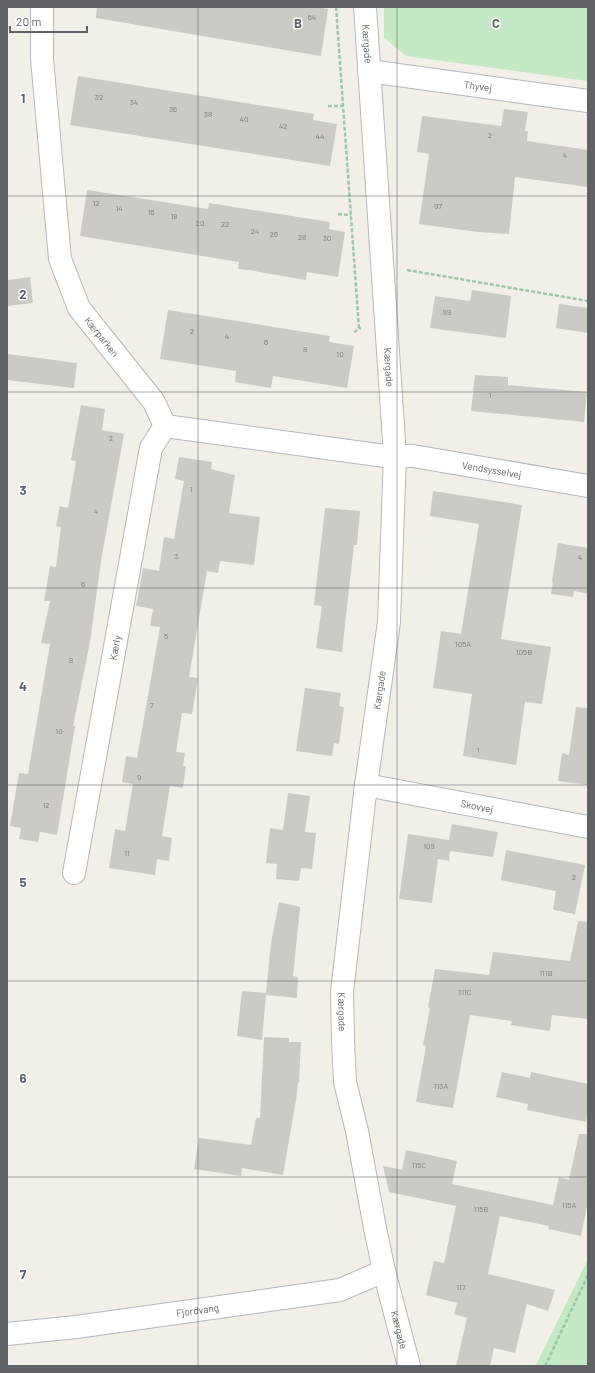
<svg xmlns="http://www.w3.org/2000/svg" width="595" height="1373" font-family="Barlow,sans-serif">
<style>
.green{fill:#c5e8c5}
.building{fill:#cccac5}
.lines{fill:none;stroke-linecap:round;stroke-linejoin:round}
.minor-casing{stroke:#b5b8bc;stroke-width:24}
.path{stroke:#9cc7a9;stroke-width:2.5;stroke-dasharray:4 2;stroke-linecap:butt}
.minor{stroke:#fff;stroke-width:22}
.grid{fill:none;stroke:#5f6368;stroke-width:1;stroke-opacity:0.55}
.labels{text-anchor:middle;stroke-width:3;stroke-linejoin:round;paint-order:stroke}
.number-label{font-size:8px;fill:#7a7d7f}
.street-label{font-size:10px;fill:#5f6368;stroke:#fff}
.grid-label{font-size:13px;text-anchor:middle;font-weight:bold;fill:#5f6368;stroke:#fff;stroke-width:3;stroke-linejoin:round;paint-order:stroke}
</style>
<rect width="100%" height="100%" fill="#f1efe8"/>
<path class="green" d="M 384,7 L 588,7 L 588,81 L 406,56 L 384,38 Z
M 588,1259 L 588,1366 L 534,1366 L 537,1363 Z"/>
<path class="building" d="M 97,7 L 316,7 L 328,9 L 321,56 L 96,18 Z
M 78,76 L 314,114 L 313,120 L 337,124 L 330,166 L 70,125 Z
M 504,109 L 528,112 L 525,131 L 528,131 L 527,141 L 588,150 L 588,187 L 515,177 L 509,234 L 478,232 L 419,224 L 429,154 L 417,152 L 422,116 L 501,126 Z
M 87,190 L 208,209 L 209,203 L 330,222 L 329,229 L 345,232 L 338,277 L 307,272 L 306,280 L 249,270 L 238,269 L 239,262 L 80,236 Z
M 30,277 L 33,303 L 7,306 L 7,280 Z
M 472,290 L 511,296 L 506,338 L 430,328 L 435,296 L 470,301 Z
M 559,304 L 588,308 L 588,333 L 556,328 Z
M 168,310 L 330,336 L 329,342 L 354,346 L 347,388 L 273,376 L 271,388 L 235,382 L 236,371 L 160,359 Z
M 7,354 L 77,363 L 74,388 L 7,380 Z
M 475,375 L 508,377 L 508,385 L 587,392 L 584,422 L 471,411 Z
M 81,405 L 105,409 L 102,430 L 124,434 L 101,561 L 90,642 L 73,726 L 75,726 L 57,835 L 40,832 L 38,842 L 19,839 L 21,828 L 10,826 L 19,773 L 28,774 L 50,644 L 41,643 L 50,601 L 44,601 L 50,566 L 56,567 L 61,527 L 56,526 L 60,506 L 68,508 L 76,461 L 71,460 Z
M 179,457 L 212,462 L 211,469 L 235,475 L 229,513 L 260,517 L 254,565 L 220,561 L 218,573 L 207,571 L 189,677 L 198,678 L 192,714 L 182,713 L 176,752 L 185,753 L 183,766 L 186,766 L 183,788 L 170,786 L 162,836 L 172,838 L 169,861 L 157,859 L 155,875 L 109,868 L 115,829 L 125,831 L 133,784 L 122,782 L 126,756 L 137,758 L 160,627 L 150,626 L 153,609 L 136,606 L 143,568 L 159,571 L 164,537 L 174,539 L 184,481 L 175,479 Z
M 433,491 L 522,505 L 501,639 L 551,647 L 542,704 L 525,702 L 516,765 L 463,756 L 472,694 L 433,688 L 441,631 L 461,634 L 479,524 L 430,516 Z
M 325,508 L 360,511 L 357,545 L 354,545 L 342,652 L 316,648 L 322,606 L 314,605 Z
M 558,543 L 588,548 L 588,594 L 574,591 L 573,597 L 551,594 L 553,581 L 552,581 Z
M 305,688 L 341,693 L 339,706 L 344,707 L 339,744 L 334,743 L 332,756 L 296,751 Z
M 576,707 L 588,708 L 588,785 L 558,781 L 562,753 L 569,755 Z
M 288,793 L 310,796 L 305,832 L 316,833 L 312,869 L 301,868 L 299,881 L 276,879 L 277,864 L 266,863 L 270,828 L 283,830 Z
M 452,824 L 498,832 L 493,857 L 450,851 L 449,861 L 438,859 L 432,903 L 399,899 L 408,834 L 449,840 Z
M 506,850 L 585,865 L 575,914 L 553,910 L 556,891 L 501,880 Z
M 279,902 L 300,907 L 293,976 L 298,977 L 297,998 L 266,995 L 262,1040 L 237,1036 L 242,991 L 266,993 L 271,943 Z
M 578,921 L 588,922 L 588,1019 L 552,1015 L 550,1031 L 511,1025 L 512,1021 L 470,1015 L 453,1108 L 416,1102 L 426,1046 L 423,1045 L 430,1008 L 428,1007 L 435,969 L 489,975 L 493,952 L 570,961 Z
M 264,1037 L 289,1038 L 289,1042 L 301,1042 L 299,1083 L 298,1083 L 296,1100 L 283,1175 L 242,1168 L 241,1176 L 194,1169 L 199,1138 L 251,1145 L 256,1118 L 260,1118 Z
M 502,1072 L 530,1078 L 531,1072 L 588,1084 L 588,1110 L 586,1122 L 527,1110 L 528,1104 L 496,1097 Z
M 579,1134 L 588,1134 L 588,1201 L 581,1236 L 548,1229 L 549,1226 L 500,1216 L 488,1274 L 555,1290 L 548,1311 L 527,1304 L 515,1353 L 494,1348 L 490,1366 L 456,1366 L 467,1318 L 454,1314 L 457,1303 L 426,1295 L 434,1261 L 444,1263 L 456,1206 L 389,1192 L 383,1166 L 402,1170 L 406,1150 L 457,1161 L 452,1184 L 553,1205 L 559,1177 L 569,1180 Z"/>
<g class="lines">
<defs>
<g id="minor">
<path id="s1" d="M 42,7 L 42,59 L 60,259 L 79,308 L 154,402 L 165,426 L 385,456 L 413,456 L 588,486"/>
<path id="s2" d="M 365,7 L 395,456 L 389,622 L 366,785 L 342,992 L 343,1041 L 345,1082 L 357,1131 L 375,1228 L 384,1271 L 409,1366"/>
<path id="s3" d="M 369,71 L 588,101"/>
<path id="s4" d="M 366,785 L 588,827"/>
<path id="s5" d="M 74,873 L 151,448 L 165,426"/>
<path id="s6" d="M 7,1334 L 76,1327 L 340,1290 L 384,1271"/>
</g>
</defs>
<use href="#minor" class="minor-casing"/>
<path class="path" d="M 336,7 L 359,329
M 328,106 L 343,106
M 338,214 L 351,215
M 407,270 L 588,301
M 354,332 L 361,328
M 545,1366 L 588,1275"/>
<use href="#minor" class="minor"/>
</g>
<path class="grid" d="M 198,7 L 198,1366M 397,7 L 397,1366M 7,196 L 588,196M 7,392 L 588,392M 7,588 L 588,588M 7,785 L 588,785M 7,981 L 588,981M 7,1177 L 588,1177"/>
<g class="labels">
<g class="number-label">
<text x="312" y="20">64</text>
<text x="99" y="100">32</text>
<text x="134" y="105">34</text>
<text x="173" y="112">36</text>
<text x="208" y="117">38</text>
<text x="244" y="122">40</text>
<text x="283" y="129">42</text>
<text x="490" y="138">2</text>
<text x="320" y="139">44</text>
<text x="565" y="158">4</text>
<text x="96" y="206">12</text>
<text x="438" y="209">97</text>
<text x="119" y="211">14</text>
<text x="151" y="215">16</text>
<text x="174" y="219">18</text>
<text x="200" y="226">20</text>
<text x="225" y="227">22</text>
<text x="255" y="234">24</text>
<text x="274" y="237">26</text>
<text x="302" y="240">28</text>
<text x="327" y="241">30</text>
<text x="447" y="315">99</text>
<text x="192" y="334">2</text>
<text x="227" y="339">4</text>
<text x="266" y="345">6</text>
<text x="305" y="352">8</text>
<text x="340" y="357">10</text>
<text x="490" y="398">1</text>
<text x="111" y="441">2</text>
<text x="191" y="492">1</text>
<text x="96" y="514">4</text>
<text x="176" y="559">3</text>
<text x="580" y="560">4</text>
<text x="83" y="587">6</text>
<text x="166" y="639">5</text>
<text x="463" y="647">105A</text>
<text x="524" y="655">105B</text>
<text x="71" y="663">8</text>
<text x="152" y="708">7</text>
<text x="59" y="734">10</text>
<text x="478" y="753">1</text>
<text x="139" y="780">9</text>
<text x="46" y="808">12</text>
<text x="429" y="849">109</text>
<text x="127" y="856">11</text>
<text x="574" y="880">2</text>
<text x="546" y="976">111B</text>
<text x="465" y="995">111C</text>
<text x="441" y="1089">113A</text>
<text x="419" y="1168">115C</text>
<text x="569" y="1208">115A</text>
<text x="481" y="1212">115B</text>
<text x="461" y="1290">117</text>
</g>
<g class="street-label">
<text dy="4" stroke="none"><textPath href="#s2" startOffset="37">Kærgade</textPath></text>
<text dy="4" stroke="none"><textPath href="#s3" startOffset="110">Thyvej</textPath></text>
<text dy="4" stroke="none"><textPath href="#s1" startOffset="342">Kærparken</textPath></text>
<text dy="4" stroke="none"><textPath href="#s2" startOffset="361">Kærgade</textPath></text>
<text dy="4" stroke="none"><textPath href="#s1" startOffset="782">Vendsysselvej</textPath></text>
<text dy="4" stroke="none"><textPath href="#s5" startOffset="229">Kærly</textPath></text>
<text transform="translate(379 690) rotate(-82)" y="4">Kærgade</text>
<text dy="4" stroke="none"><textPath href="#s4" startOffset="113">Skovvej</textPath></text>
<text dy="4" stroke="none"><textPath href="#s2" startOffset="1009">Kærgade</textPath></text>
<text dy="4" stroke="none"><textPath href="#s6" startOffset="192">Fjordvang</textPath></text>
<text dy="4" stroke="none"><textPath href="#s2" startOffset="1333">Kærgade</textPath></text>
</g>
</g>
<g class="grid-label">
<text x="298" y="28">B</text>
<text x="496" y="28">C</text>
<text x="23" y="103">1</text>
<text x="23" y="299">2</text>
<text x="23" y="495">3</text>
<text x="23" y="691">4</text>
<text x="23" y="887">5</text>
<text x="23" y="1083">6</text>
<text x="23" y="1279">7</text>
</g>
<rect width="595" height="1373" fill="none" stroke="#5f6368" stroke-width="16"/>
<path d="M10 26v6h77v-6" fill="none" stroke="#5f6368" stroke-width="2"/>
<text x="16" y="26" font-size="12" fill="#5f6368" stroke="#ffffff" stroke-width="3" paint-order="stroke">20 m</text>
</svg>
